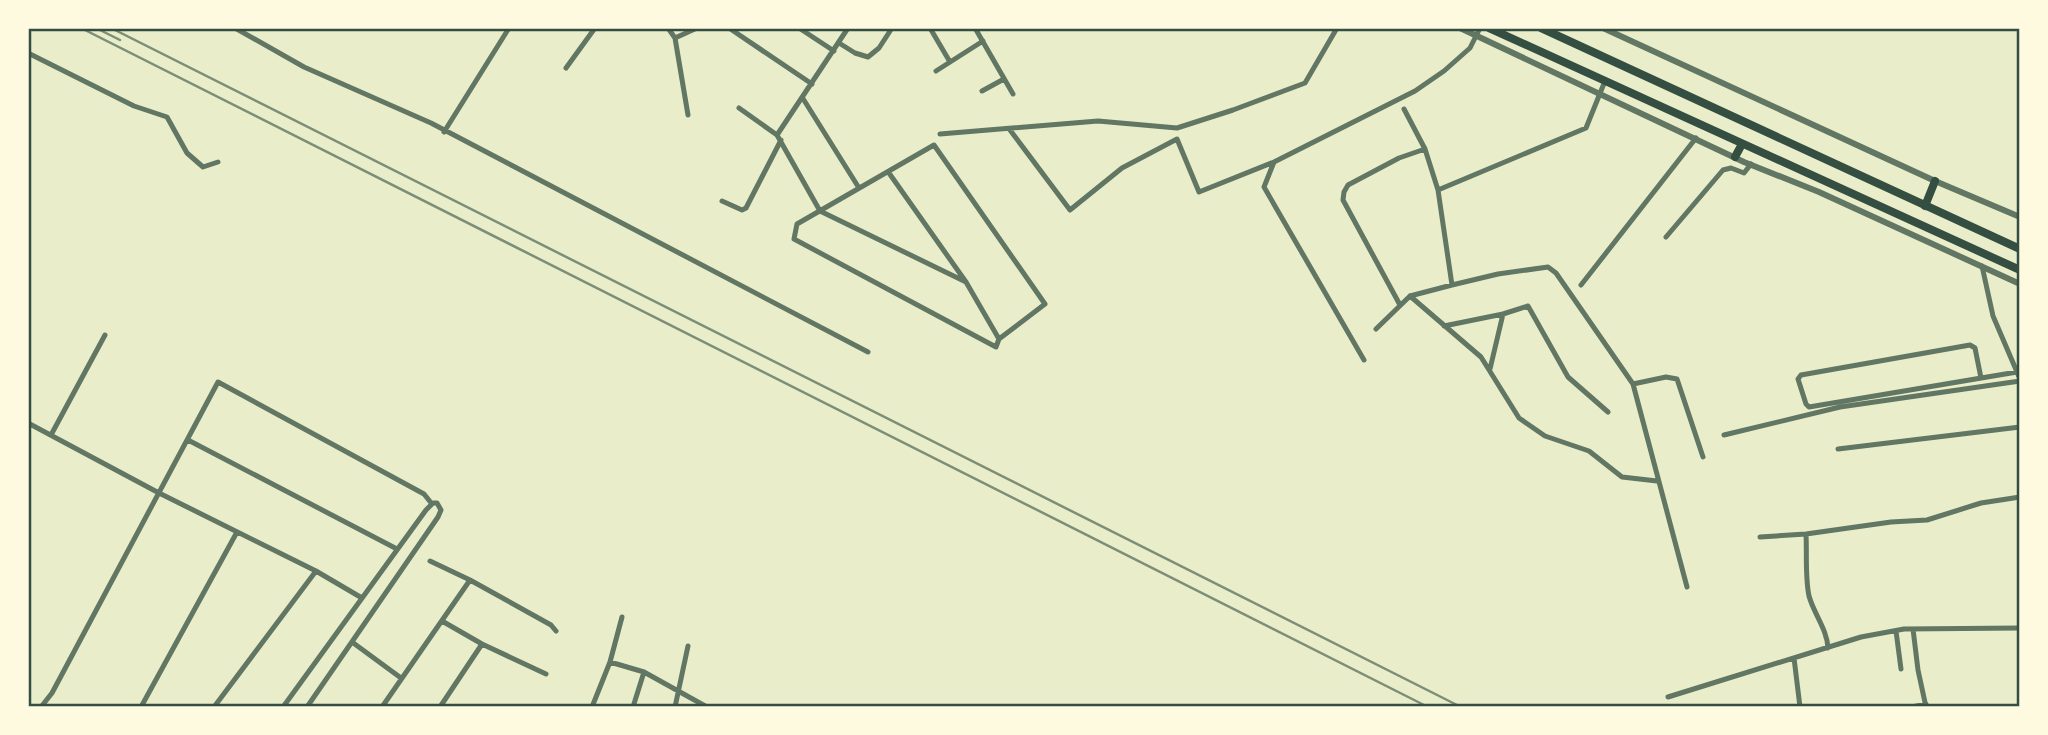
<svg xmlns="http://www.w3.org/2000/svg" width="2048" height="735" font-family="'Work Sans',sans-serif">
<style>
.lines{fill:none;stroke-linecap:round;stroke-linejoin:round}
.minor{stroke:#617663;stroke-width:5}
.tertiary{stroke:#617663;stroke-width:6}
.primary{stroke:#344e41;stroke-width:8}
.rail{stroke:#7c8e77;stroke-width:2.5}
.neatline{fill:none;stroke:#344e41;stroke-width:2.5}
</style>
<rect width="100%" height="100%" fill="#e9edc9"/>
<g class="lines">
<path class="minor" d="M 235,28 L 304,67 L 431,123 L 868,352
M 668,28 L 675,38 L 697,28
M 729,28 L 812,84
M 799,28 L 834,51
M 848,28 L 777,135 L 820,211 L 966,282
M 930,28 L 950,62
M 975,28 L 1013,94
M 675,38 L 688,115
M 839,43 L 855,53 L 868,57 L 879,48 L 892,28
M 28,53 L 134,106 L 167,117 L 187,153 L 203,167 L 218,162
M 566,68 L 595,28
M 936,71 L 983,41
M 982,91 L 1004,79
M 802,97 L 859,188
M 739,108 L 777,135
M 1404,109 L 1425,149 L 1438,190 L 1452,285 L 1498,274 L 1548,267 L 1556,273 L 1633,384 L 1687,587
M 1010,130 L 1070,210 L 1122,168 L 1177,139 L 1199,192 L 1274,162 L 1415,91 L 1444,71 L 1470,48 L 1480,28
M 444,132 L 509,28
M 940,134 L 1098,121 L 1177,128 L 1233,110 L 1305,83 L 1337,28
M 934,145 L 1045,304 L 999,339 L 996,347 L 794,239 L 797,224 Z
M 1274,162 L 1264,187 L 1364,360
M 889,173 L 966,282 L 999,339
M 1438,190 L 1586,128 L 1605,81
M 722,201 L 742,210 L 746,208 L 781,140
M 1666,237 L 1723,170 L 1731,168 L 1744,173 L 1751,164
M 1982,266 L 1993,316 L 2020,379
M 1581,285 L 1696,138
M 1410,296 L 1481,357 L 1519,418 L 1545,436 L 1589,451 L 1622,477 L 1657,481
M 1400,305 L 1343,200 L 1344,192 L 1348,185 L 1399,158 L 1425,149
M 1444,326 L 1503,314
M 1376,329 L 1410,296 L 1452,285
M 1490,369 L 1503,314 L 1528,306 L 1568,377 L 1608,412
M 1981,378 L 1975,348 L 1970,345 L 1801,375 L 1798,379 L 1806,404 L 1809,407 L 2017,372
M 1633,384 L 1666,377 L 1677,379 L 1703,457
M 28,423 L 159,493 L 316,571 L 362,598
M 51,435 L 105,335
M 1724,435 L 1840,407 L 2020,381
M 188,440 L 397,549
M 1838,449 L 2020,427
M 1806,534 C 1807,554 1805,577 1809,596 C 1814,614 1827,629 1828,648
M 1760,537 L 1806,534 L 1891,522 L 1927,520 L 1981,503 L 2020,497
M 430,561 L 470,580 L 551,625 L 556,631
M 442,621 L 482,644 L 546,674
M 1913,629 L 1918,670 L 1926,707
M 1896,631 L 1901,669
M 352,642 L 401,678
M 1794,658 L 1800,707
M 610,662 L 644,672 L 707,707
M 1668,697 L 1861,637 L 1904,629 L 2020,628
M 41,707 L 52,693 L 218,382 L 424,494 L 432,504
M 141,707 L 237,532
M 214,707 L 316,571
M 283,707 L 426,510 L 433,503 L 437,503 L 441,510 L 438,517 L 307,707
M 382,707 L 470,580
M 440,707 L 482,644
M 592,707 L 610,662 L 622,617
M 633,707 L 644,672
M 675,707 L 688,646
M 1912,707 L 1926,704"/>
<path class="tertiary" d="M 1460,28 L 1744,162 L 1819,192 L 2020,284
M 1603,28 L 1935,181 L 2020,217"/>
<path class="primary" d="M 1489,28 L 2020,270
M 1541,28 L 2020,249
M 1735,157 L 1742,144
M 1925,206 L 1935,181"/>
<path class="rail" d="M 81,28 L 1428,707
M 96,28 L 120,40
M 111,28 L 1461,707"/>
</g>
<rect width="2048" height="735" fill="none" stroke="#fefae0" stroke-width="60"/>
<rect x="30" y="30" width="1988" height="675" class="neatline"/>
</svg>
